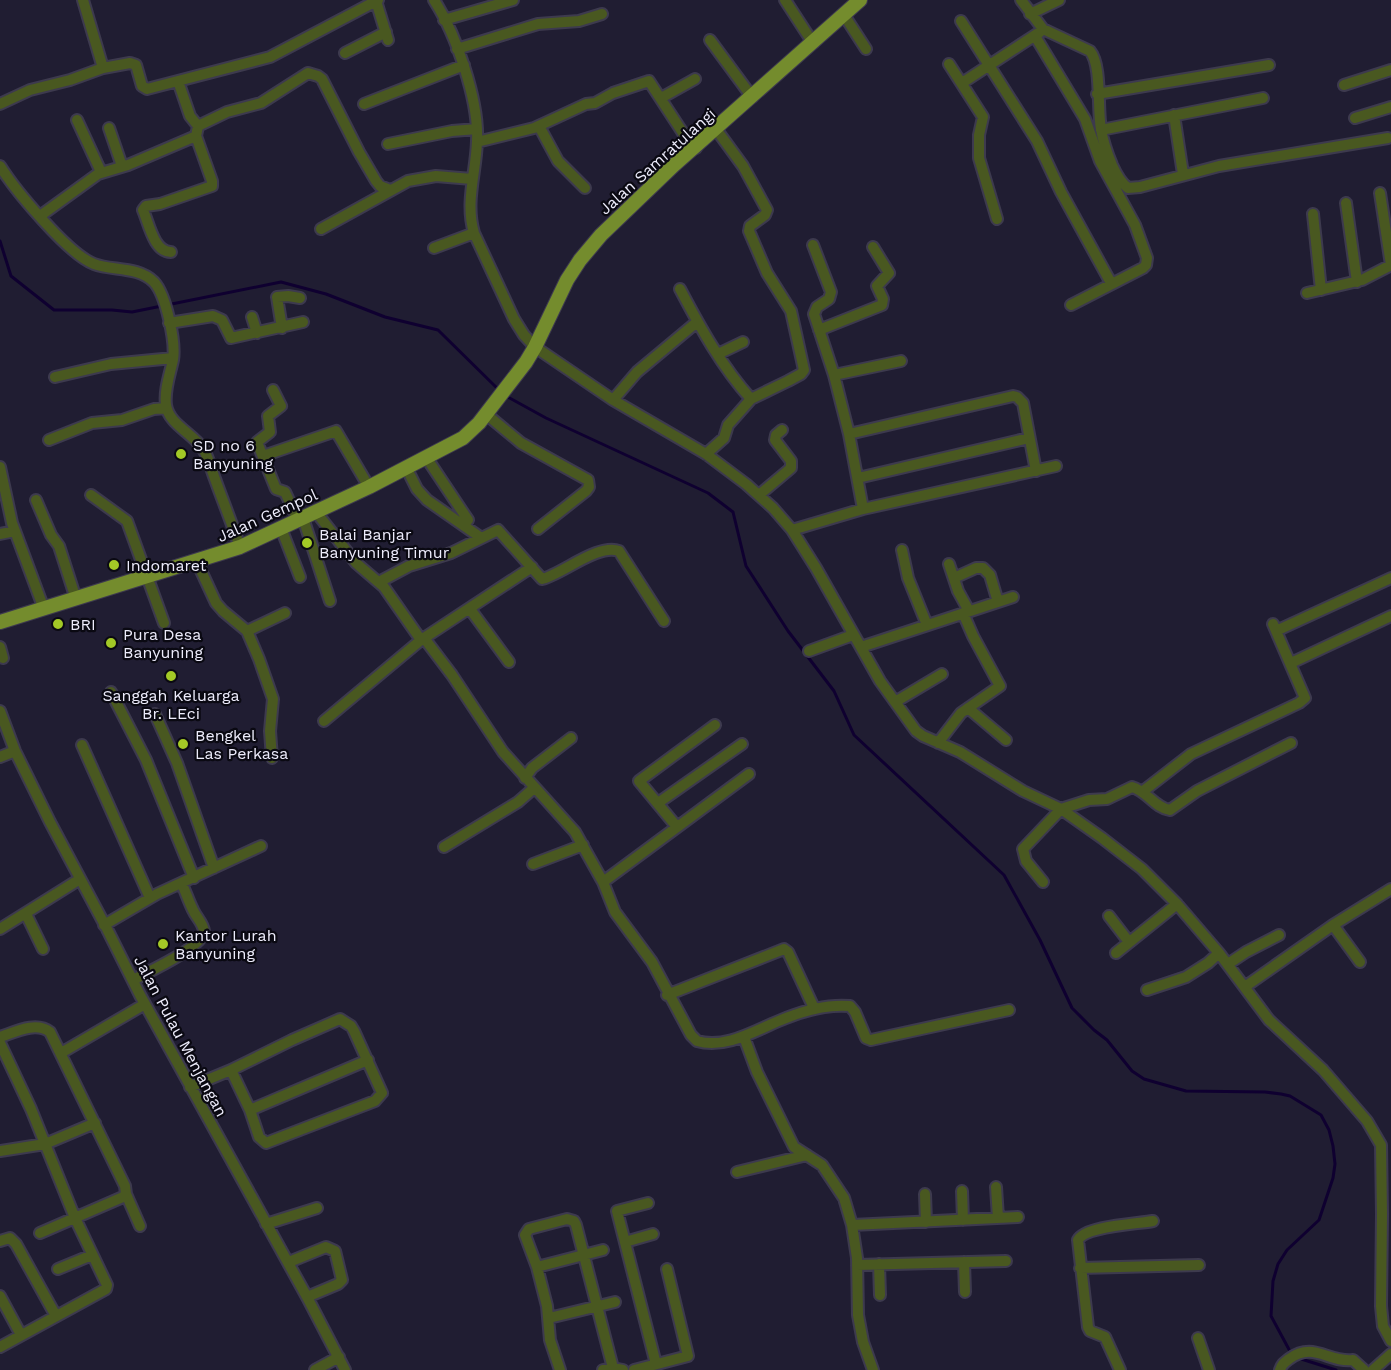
<svg xmlns="http://www.w3.org/2000/svg" width="1391" height="1370" font-family="'Work Sans',sans-serif">
<style>
.lines{fill:none;stroke-linecap:round;stroke-linejoin:round}
.stream{stroke:#0f0030;stroke-width:3}
.minor-casing{stroke:#3d3a4e;stroke-width:14}
.major-casing{stroke:#3d3a4e;stroke-width:16}
.minor{stroke:#495820;stroke-width:10}
.major{stroke:#748c2d;stroke-width:14}
.poi-dot{fill:#a3c926;stroke:#0a0912;stroke-width:2}
.labels{text-anchor:middle;stroke-width:4.5;stroke-linejoin:round;paint-order:stroke}
.street-label{font-size:16px;fill:#edecfb;stroke:#0a0912}
.poi-label{font-size:16px;fill:#edecfb;stroke:#0a0912;text-anchor:start}
</style>
<rect width="100%" height="100%" fill="#201d32"/>
<g class="lines">
<path class="stream" d="M 0,241 L 11,276 L 54,310 L 112,310 L 132,312 L 281,282 L 326,294 L 385,317 L 438,330 L 499,390
M 506,396 L 546,418 L 708,493 L 733,512 L 746,566 L 788,631 L 834,691 L 854,735 L 1004,875 L 1040,940 L 1072,1008 L 1094,1030 L 1107,1040 L 1132,1071 L 1144,1079 L 1186,1091 L 1265,1092 L 1281,1094 L 1290,1096 L 1321,1115 L 1329,1130 L 1333,1146 L 1335,1164 L 1333,1178 L 1319,1220 L 1287,1250 L 1278,1264 L 1273,1281 L 1271,1316 L 1292,1355
M 1298,1358 L 1336,1370"/>
<defs>
<path id="minor" d="M 83,0 L 103,68
M 434,0 C 456,34 479,100 477,141 C 476,173 465,202 474,233 L 514,319 L 524,335 L 535,347 L 613,400 L 706,454 L 746,484 L 773,508 L 792,530 L 816,568 L 880,681 L 916,731 L 923,736 L 960,752 L 1023,791 L 1061,809 L 1102,838 L 1142,869 L 1177,904 L 1219,953 L 1269,1020 L 1323,1070 L 1367,1121 L 1381,1145 L 1382,1214 L 1381,1306 L 1383,1326 L 1391,1341
M 785,0 L 813,43
M 1021,0 L 1043,29 L 1090,51 C 1102,65 1097,109 1101,129 C 1103,142 1107,153 1112,165 C 1116,174 1120,182 1128,188 L 1140,187 L 1219,166 L 1388,138
M 376,1 L 388,40
M 1030,14 L 1059,0
M 844,15 L 866,49
M 444,20 L 513,0
M 961,21 L 1037,141 L 1061,192 L 1111,283
M 1035,36 L 1085,119 L 1100,161 L 1135,225 L 1147,258 L 1146,265 L 1143,268 L 1071,305
M 710,40 L 752,97
M 457,49 L 538,24 L 579,21 L 602,14
M 345,53 L 386,32
M 949,64 L 983,117 L 979,135 L 979,158 L 997,219
M 178,81 L 190,116 L 198,126
M 962,83 L 1040,32
M 1344,85 L 1391,70
M 1097,94 L 1269,65
M 661,98 L 695,79
M 0,104 L 30,90 L 70,80 L 103,68 L 130,63 L 136,65 L 142,86 L 147,89 L 270,57 L 378,0
M 364,104 L 464,65
M 1174,115 L 1183,174
M 1355,118 L 1391,107
M 77,120 L 101,172
M 539,126 L 558,161 L 585,188
M 109,128 L 122,166
M 1101,130 L 1263,98
M 477,142 L 534,128 L 586,104 L 595,103 L 613,93 L 649,81 L 683,133 L 696,148
M 388,144 L 452,131 L 477,129
M 0,166 C 15,190 68,254 94,264 C 112,271 138,266 154,282 C 166,295 176,342 173,360 C 170,374 164,390 166,405 C 169,425 193,433 203,449 C 209,458 211,469 215,479 C 223,501 232,524 240,547
M 1380,193 L 1391,265
M 1346,203 L 1357,282
M 1313,214 L 1321,290
M 40,216 L 98,174 L 128,165 L 196,136
M 321,229 L 408,181 L 436,176 L 472,179
M 813,245 L 831,292 L 829,299 L 817,307 L 814,314 L 834,375 L 849,434 L 863,509
M 434,248 L 474,233
M 171,252 C 154,252 149,224 143,210 L 146,206 L 160,204 L 212,186 L 212,181 L 196,136 L 198,126 L 227,112 L 261,103 L 308,73 L 318,76 L 322,79 L 359,152 L 376,181 L 380,186 L 390,190
M 680,289 C 700,327 722,367 751,399
M 1307,293 L 1362,280 L 1391,265
M 252,317 L 257,333
M 169,323 L 213,316 L 222,320 L 231,338 L 303,322
M 282,328 L 277,297 L 288,296 L 300,298
M 819,330 L 882,305 L 883,299 L 877,286 L 889,273 L 873,247
M 718,354 L 743,342
M 834,375 L 901,361
M 55,377 L 111,364 L 173,358
M 273,390 L 281,406 L 268,416 L 270,432 L 257,442 L 276,489 L 285,492 L 298,520
M 613,400 L 637,372 L 697,322
M 486,414 L 521,443 L 588,480 L 589,487 L 586,491 L 538,529
M 849,434 L 1013,396 L 1017,397 L 1023,403 L 1036,471
M 49,440 L 92,423 L 122,420 L 154,409 L 166,408
M 706,454 L 724,438 L 728,425 L 751,399 L 788,381 L 801,374 L 804,370 L 791,311 L 767,273 L 749,231 L 750,226 L 765,215 L 767,210 L 743,166 L 716,129
M 263,456 L 336,431 L 369,487
M 426,457 L 468,520
M 0,467 L 12,523 L 44,609
M 406,467 L 417,489 L 427,500 L 480,537
M 858,478 L 1029,438
M 91,495 L 127,521 L 164,623
M 759,495 L 791,468 L 791,461 L 775,440 L 776,435 L 782,430
M 36,500 L 51,535 L 59,546 L 76,599
M 316,512 L 356,563 L 384,587 L 421,640
M 303,518 L 330,601
M 281,528 L 300,577
M 792,530 L 863,509 L 1056,466
M 0,534 L 15,531
M 902,550 L 908,578 L 927,625
M 197,562 L 216,603 L 223,611 L 247,631 L 259,659 L 273,699 L 270,731 L 272,758
M 949,564 L 958,591 L 969,611
M 954,578 L 976,568 L 983,568 L 990,575 L 998,602
M 379,582 L 409,566 L 451,553 L 498,530 L 542,579 C 562,574 599,543 619,551 L 664,621
M 470,609 L 509,662
M 247,631 L 285,613
M 1276,631 L 1391,578
M 424,638 L 452,675 L 503,752 L 575,832 L 603,882 L 615,912 L 652,962 L 691,1035 L 697,1041 C 727,1050 759,1028 786,1018 C 806,1010 828,1004 850,1006 L 855,1012 L 866,1038 L 871,1040 L 1009,1010
M 0,647 L 3,658
M 861,647 L 1013,597
M 809,651 L 853,635
M 1291,663 L 1391,616
M 111,692 L 146,760 L 194,878
M 895,702 L 942,674
M 968,708 L 1006,740
M 0,711 L 15,751 L 50,822 L 107,929 L 140,995 L 307,1297 L 345,1370
M 155,714 L 177,763 L 214,868
M 324,721 L 421,640 L 532,567
M 938,743 L 961,713 L 1000,686 L 973,636 L 963,613
M 82,745 L 150,898
M 0,757 L 15,751
M 525,778 L 532,768 L 571,738
M 1142,792 L 1191,754 L 1299,703 L 1305,698 L 1273,624
M 658,803 L 742,744
M 677,827 L 639,781 L 715,725
M 444,847 L 518,802 L 534,788
M 533,864 L 583,845
M 603,882 L 749,774
M 1043,882 L 1026,861 L 1023,849 L 1061,809 L 1089,800 L 1107,799 L 1132,787 C 1147,791 1155,808 1170,810 L 1197,791 L 1291,743
M 26,914 L 43,949
M 1109,916 L 1129,942
M 104,925 L 157,894 L 261,846
M 1333,925 L 1360,962
M 0,929 L 80,879
M 1116,953 L 1177,904
M 1228,964 L 1246,952 L 1279,935
M 133,980 C 146,973 205,946 204,931 C 203,923 196,917 193,910 C 189,902 186,893 182,884
M 1246,986 L 1333,925 L 1391,889
M 1147,990 L 1186,977 L 1208,963 L 1219,953
M 667,995 L 784,949 L 788,952 L 814,1008
M 0,1037 C 15,1032 36,1021 50,1032 L 125,1186 L 126,1194 L 140,1226
M 744,1037 L 757,1072 L 794,1147 L 822,1165 L 844,1198 L 852,1225 L 857,1258 L 858,1315 L 863,1342 L 873,1370
M 0,1043 L 31,1109 L 75,1218 L 107,1285 L 106,1289 L 0,1347
M 61,1053 L 145,1004
M 190,1087 L 231,1070 L 292,1040 L 340,1019 L 351,1026 L 354,1031 L 382,1093 L 375,1101 L 266,1143 L 259,1137 L 250,1110 L 231,1070
M 250,1110 L 368,1060
M 0,1151 L 45,1144 L 95,1123
M 737,1172 L 807,1155
M 996,1187 L 998,1218
M 962,1191 L 963,1220
M 925,1194 L 926,1222
M 648,1203 L 617,1211 L 656,1364
M 266,1224 L 317,1208
M 852,1225 L 1018,1217
M 40,1233 L 123,1197 L 126,1194
M 0,1241 L 10,1238 L 16,1244 L 56,1316
M 625,1242 L 653,1234
M 289,1262 L 326,1247 L 335,1251 L 342,1280 L 338,1284 L 307,1297
M 964,1262 L 965,1292
M 879,1264 L 880,1295
M 857,1265 L 1006,1261
M 537,1267 L 603,1250
M 1080,1268 L 1199,1265
M 58,1269 L 92,1255
M 0,1296 L 21,1335
M 549,1318 L 615,1302
M 1198,1338 L 1209,1370
M 315,1370 L 339,1357
M 560,1370 L 550,1340 L 547,1306 L 537,1267 L 525,1235 L 529,1229 L 567,1219 L 574,1221 L 576,1225 L 613,1368
M 603,1370 L 613,1368 L 623,1370
M 634,1370 L 688,1356 L 667,1269
M 1120,1370 L 1105,1337 L 1090,1331 L 1088,1327 L 1078,1240 C 1085,1226 1137,1224 1153,1221
M 1280,1370 C 1282,1364 1284,1363 1289,1359 C 1314,1341 1328,1363 1353,1360 L 1364,1370
M 1373,1370 L 1391,1354"/>
<path id="major" d="M 0,622 L 240,547 L 369,487 L 463,438 L 479,423 L 526,362 L 535,347 L 567,280 L 580,260 L 601,235 L 674,165 L 860,0"/>
</defs>
<use href="#minor" class="minor-casing"/>
<use href="#major" class="major-casing"/>
<use href="#minor" class="minor"/>
<use href="#major" class="major"/>
</g>
<g class="poi-dot">
<circle cx="181" cy="454" r="6"/>
<circle cx="307" cy="543" r="6"/>
<circle cx="114" cy="565" r="6"/>
<circle cx="58" cy="624" r="6"/>
<circle cx="111" cy="643" r="6"/>
<circle cx="171" cy="676" r="6"/>
<circle cx="183" cy="744" r="6"/>
<circle cx="163" cy="944" r="6"/>
</g>
<g class="labels">
<g class="street-label">
<text transform="translate(657 161) rotate(-42)" y="6">Jalan Samratulangi</text>
<text transform="translate(267 515) rotate(-24)" y="6">Jalan Gempol</text>
<text transform="translate(181 1036) rotate(62)" y="6">Jalan Pulau Menjangan</text>
</g>
<g class="poi-label">
<text x="193" y="451">SD no 6<tspan x="193" dy="18">Banyuning</tspan></text>
<text x="319" y="540">Balai Banjar<tspan x="319" dy="18">Banyuning Timur</tspan></text>
<text x="126" y="571">Indomaret</text>
<text x="70" y="630">BRI</text>
<text x="123" y="640">Pura Desa<tspan x="123" dy="18">Banyuning</tspan></text>
<text x="171" y="701" text-anchor="middle">Sanggah Keluarga<tspan x="171" dy="18">Br. LEci</tspan></text>
<text x="195" y="741">Bengkel<tspan x="195" dy="18">Las Perkasa</tspan></text>
<text x="175" y="941">Kantor Lurah<tspan x="175" dy="18">Banyuning</tspan></text>
</g>
</g>
</svg>
